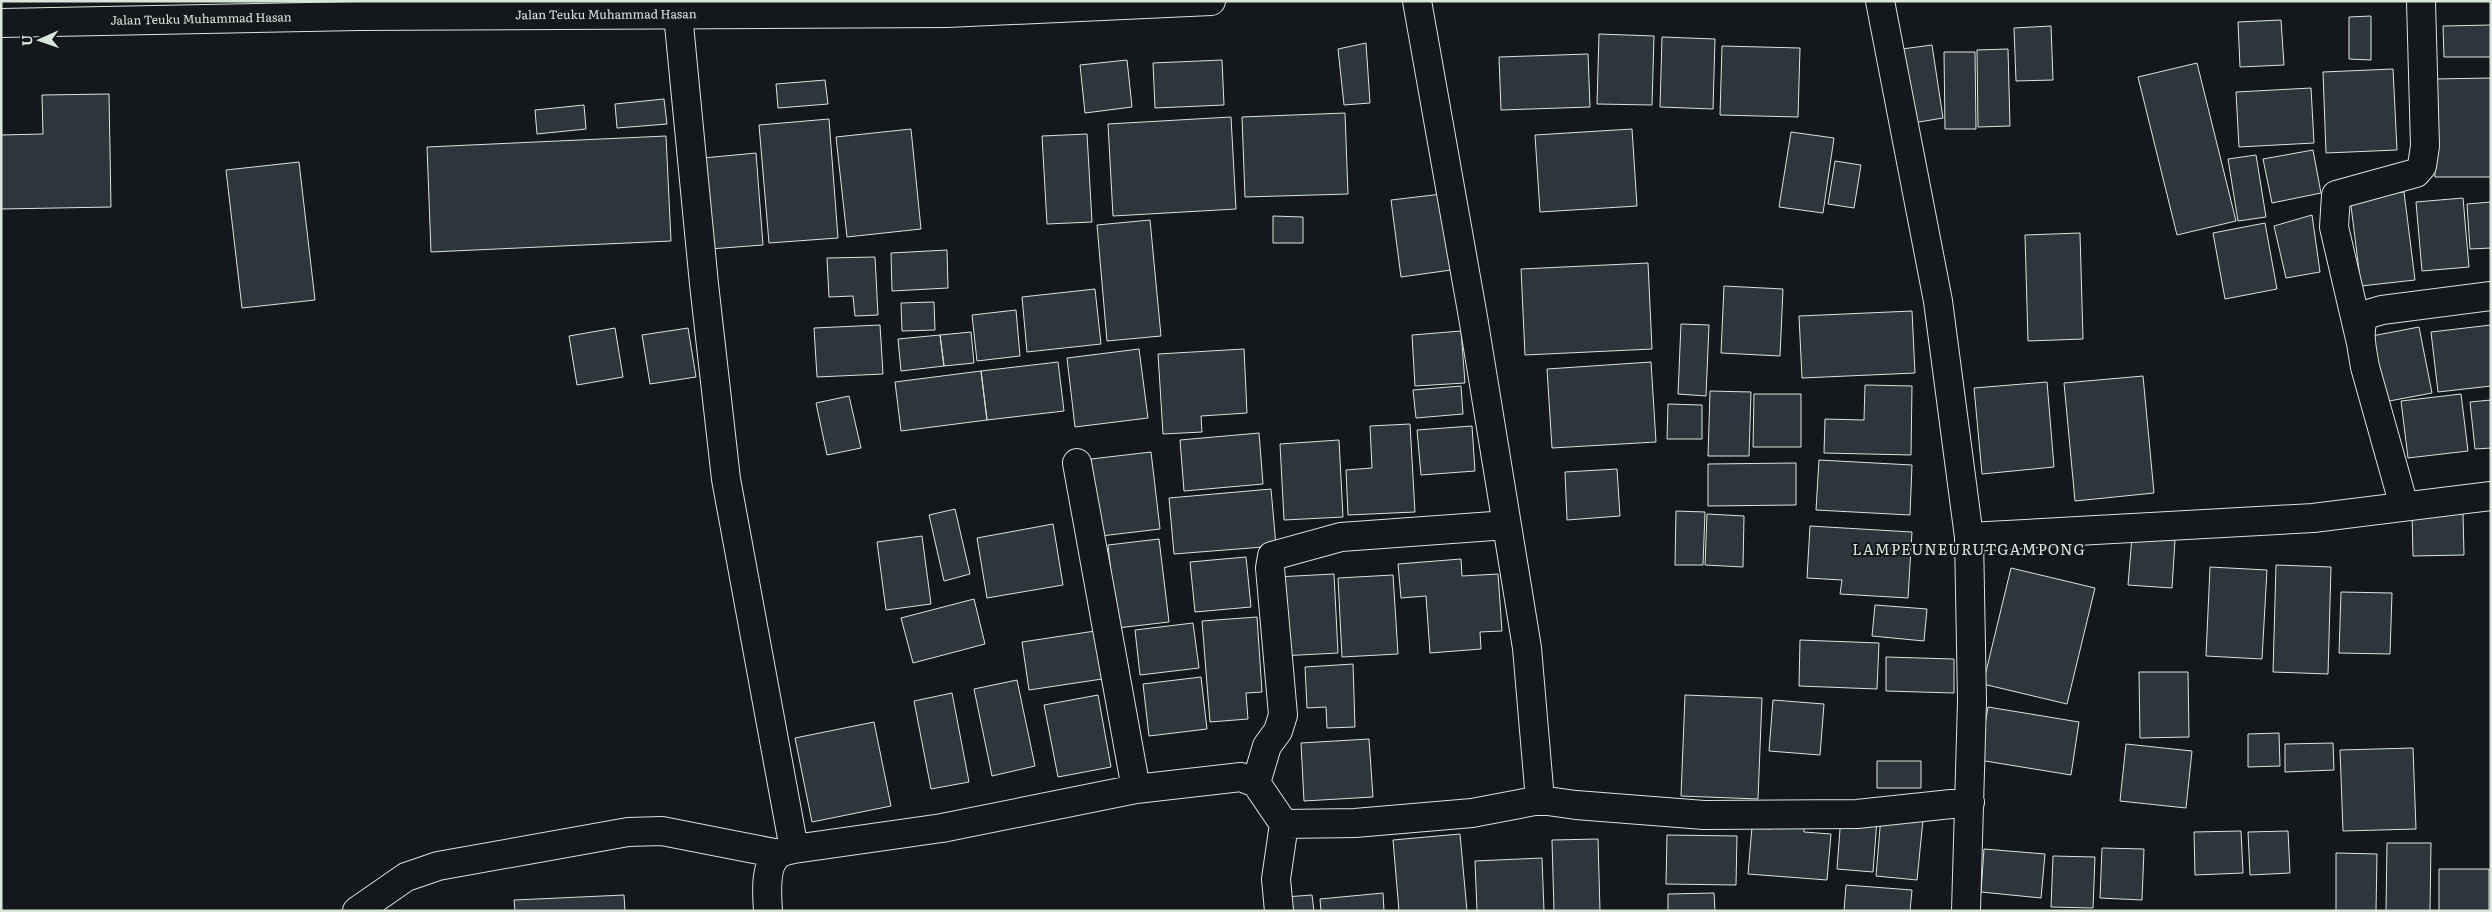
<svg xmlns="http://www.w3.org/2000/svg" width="2492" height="912" font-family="Literata,serif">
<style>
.building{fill:#2c363c;stroke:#d8e6dc}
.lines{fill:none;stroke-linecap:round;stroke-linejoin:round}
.minor-casing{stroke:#d8e6dc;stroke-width:30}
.highway-casing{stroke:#d8e6dc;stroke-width:30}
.minor{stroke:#14181c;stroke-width:28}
.highway{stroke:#14181c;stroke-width:28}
.labels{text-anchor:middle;stroke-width:4;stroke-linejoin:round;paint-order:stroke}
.street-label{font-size:12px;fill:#d8e6dc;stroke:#14181c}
.quarter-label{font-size:15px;letter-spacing:1px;fill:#d8e6dc;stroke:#14181c}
</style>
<rect width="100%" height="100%" fill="#14181c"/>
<path class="building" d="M 2371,16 L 2371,60 L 2349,59 L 2349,17 Z
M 2281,20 L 2284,65 L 2240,67 L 2238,22 Z
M 2491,25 L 2491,57 L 2444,57 L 2443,26 Z
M 2051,26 L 2053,80 L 2016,81 L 2014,28 Z
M 1599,34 L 1654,36 L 1652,105 L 1597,104 Z
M 1662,37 L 1715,39 L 1713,109 L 1660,107 Z
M 1366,43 L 1370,103 L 1344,105 L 1338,49 Z
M 1932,45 L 1943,118 L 1913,123 L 1902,49 Z
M 1722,46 L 1800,48 L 1798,117 L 1720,115 Z
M 2008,49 L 2010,126 L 1978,127 L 1977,50 Z
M 1944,52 L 1975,52 L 1976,129 L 1945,129 Z
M 1588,54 L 1590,107 L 1501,110 L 1499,57 Z
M 1127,60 L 1132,107 L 1085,113 L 1080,65 Z
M 1222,60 L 1224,105 L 1155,108 L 1153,63 Z
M 2197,63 L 2236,221 L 2177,235 L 2138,77 Z
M 2393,69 L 2397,150 L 2326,153 L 2323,72 Z
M 2491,78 L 2491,177 L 2435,177 L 2434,79 Z
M 825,80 L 828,104 L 778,108 L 776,84 Z
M 2311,88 L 2314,143 L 2239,147 L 2236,92 Z
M 109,94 L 111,207 L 1,209 L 1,135 L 43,134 L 42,95 Z
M 664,99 L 667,124 L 617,128 L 615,104 Z
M 584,105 L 586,129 L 537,134 L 535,110 Z
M 1345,113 L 1348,194 L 1245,197 L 1242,117 Z
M 1231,117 L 1236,209 L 1113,216 L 1108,124 Z
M 829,119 L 838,238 L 769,243 L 759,125 Z
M 911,129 L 921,229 L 847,237 L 836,137 Z
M 1632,129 L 1637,206 L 1540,212 L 1535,135 Z
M 1791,132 L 1834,138 L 1823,213 L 1779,207 Z
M 1087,134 L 1092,222 L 1047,224 L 1042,136 Z
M 666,136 L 671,241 L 431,252 L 427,147 Z
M 2313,150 L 2321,193 L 2272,203 L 2263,159 Z
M 756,153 L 763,245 L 710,249 L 703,158 Z
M 2256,155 L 2266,217 L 2238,221 L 2228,159 Z
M 1835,161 L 1861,165 L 1854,208 L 1828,204 Z
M 299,162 L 315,300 L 242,308 L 226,170 Z
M 2404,192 L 2415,280 L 2361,286 L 2350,198 Z
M 1442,194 L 1451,270 L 1401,277 L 1391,200 Z
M 2463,198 L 2469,267 L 2422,271 L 2416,202 Z
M 2491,202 L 2491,248 L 2470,249 L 2467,204 Z
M 2312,215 L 2320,272 L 2286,278 L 2274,226 Z
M 1273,216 L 1303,217 L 1303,243 L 1273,243 Z
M 1150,220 L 1161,336 L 1107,341 L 1097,225 Z
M 2265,223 L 2277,289 L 2225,299 L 2213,233 Z
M 2080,233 L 2083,339 L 2028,341 L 2025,235 Z
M 947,250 L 948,288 L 892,291 L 891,253 Z
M 875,257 L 878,315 L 855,316 L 853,296 L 829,297 L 827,258 Z
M 1648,263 L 1652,349 L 1525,355 L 1521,269 Z
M 1724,286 L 1783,289 L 1780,356 L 1721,353 Z
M 1095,289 L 1101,344 L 1027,352 L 1022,297 Z
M 934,302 L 935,330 L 902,331 L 901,303 Z
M 1016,310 L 1020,356 L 977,361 L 972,315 Z
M 1912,311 L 1915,373 L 1802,378 L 1799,316 Z
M 1681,324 L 1709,325 L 1706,396 L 1678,394 Z
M 880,325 L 883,374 L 817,377 L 814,328 Z
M 2491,325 L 2491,386 L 2438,392 L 2431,332 Z
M 2419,327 L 2432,393 L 2384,402 L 2372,336 Z
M 615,328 L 623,377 L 577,385 L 569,336 Z
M 688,328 L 696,377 L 650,384 L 642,335 Z
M 1461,331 L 1465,383 L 1415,386 L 1412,335 Z
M 971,332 L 974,363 L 944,366 L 940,335 Z
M 940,335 L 944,366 L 901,371 L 898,339 Z
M 1139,349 L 1148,418 L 1075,427 L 1067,358 Z
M 1244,349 L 1247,413 L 1201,416 L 1202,432 L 1163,434 L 1158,354 Z
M 1058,362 L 1064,411 L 987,420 L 981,371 Z
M 1651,362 L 1656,442 L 1552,448 L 1547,369 Z
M 981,371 L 987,420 L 901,431 L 895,382 Z
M 2143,376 L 2154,493 L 2075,501 L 2064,383 Z
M 2047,382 L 2054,467 L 1982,474 L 1974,388 Z
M 1865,385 L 1912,386 L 1911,455 L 1824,453 L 1825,419 L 1864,420 Z
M 1461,386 L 1463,414 L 1416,418 L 1413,390 Z
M 1710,391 L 1751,392 L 1749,456 L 1708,456 Z
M 1754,394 L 1801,394 L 1801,447 L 1753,447 Z
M 2461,394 L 2468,451 L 2408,458 L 2401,401 Z
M 849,396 L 861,448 L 827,455 L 816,403 Z
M 2491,400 L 2491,448 L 2475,449 L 2470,402 Z
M 1668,404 L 1702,405 L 1702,439 L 1667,439 Z
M 1410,424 L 1415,512 L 1348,515 L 1346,470 L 1372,468 L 1370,426 Z
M 1472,426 L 1475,471 L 1421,475 L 1417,430 Z
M 1259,433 L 1263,484 L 1184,491 L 1180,440 Z
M 1339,440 L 1343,517 L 1284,520 L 1280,444 Z
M 1151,452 L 1160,529 L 1101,536 L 1091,459 Z
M 1819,460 L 1912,465 L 1910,515 L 1816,510 Z
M 1796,463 L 1796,505 L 1708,506 L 1708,464 Z
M 1617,469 L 1620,516 L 1567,520 L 1565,472 Z
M 1271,489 L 1276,546 L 1174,554 L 1169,498 Z
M 955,509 L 970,574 L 944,581 L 929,515 Z
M 1676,511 L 1705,512 L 1703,565 L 1675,565 Z
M 2463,513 L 2464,555 L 2413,556 L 2412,514 Z
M 1707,514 L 1744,516 L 1743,567 L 1705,565 Z
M 1053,524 L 1063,585 L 987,598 L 977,538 Z
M 1810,526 L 1912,532 L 1908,598 L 1840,594 L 1842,580 L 1807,578 Z
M 922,536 L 931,604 L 886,610 L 877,542 Z
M 2132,537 L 2175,540 L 2172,588 L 2128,585 Z
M 1159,539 L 1169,622 L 1117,628 L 1108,545 Z
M 1246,557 L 1251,607 L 1195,612 L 1190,562 Z
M 1461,559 L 1462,576 L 1498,574 L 1502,631 L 1480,632 L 1481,649 L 1430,653 L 1426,596 L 1401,598 L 1398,564 Z
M 2276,565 L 2331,567 L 2328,674 L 2273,672 Z
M 2210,567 L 2267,570 L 2262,659 L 2206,656 Z
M 2011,568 L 2095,588 L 2067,704 L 1983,684 Z
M 1334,574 L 1338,653 L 1280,656 L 1276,577 Z
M 1393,575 L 1398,654 L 1342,657 L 1338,578 Z
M 2341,592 L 2392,593 L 2390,654 L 2339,653 Z
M 974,599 L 985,644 L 913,663 L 901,618 Z
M 1875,605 L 1927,609 L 1924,641 L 1872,636 Z
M 1257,617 L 1262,692 L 1246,693 L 1248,719 L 1210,722 L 1202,621 Z
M 1193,623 L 1199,668 L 1140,675 L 1135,630 Z
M 1095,631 L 1102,679 L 1029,690 L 1022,642 Z
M 1800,640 L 1879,643 L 1877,689 L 1799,686 Z
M 1886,657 L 1954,659 L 1954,693 L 1886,691 Z
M 1353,664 L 1355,727 L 1327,728 L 1326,707 L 1307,708 L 1305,667 Z
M 2139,672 L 2188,672 L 2189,737 L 2140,738 Z
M 1201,677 L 1207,729 L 1149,736 L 1143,684 Z
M 1017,680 L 1035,766 L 992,776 L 974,689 Z
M 952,693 L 969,782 L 931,789 L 914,701 Z
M 1098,695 L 1111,767 L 1058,777 L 1044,705 Z
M 1685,695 L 1762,698 L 1758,799 L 1681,796 Z
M 1773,700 L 1824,704 L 1820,755 L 1769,751 Z
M 1988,707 L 2079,722 L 2071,775 L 1979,760 Z
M 874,722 L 891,806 L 812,822 L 795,738 Z
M 2279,733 L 2280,766 L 2248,767 L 2248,734 Z
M 1369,739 L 1373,797 L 1304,801 L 1301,743 Z
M 2333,743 L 2334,770 L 2285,772 L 2285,744 Z
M 2126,744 L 2192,751 L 2186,808 L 2120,801 Z
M 2413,748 L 2416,829 L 2343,831 L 2340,750 Z
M 1877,761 L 1921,761 L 1921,788 L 1877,788 Z
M 1841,816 L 1877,819 L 1873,872 L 1837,869 Z
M 1881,816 L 1923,820 L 1917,880 L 1876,876 Z
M 1771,824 L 1804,826 L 1804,832 L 1831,834 L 1827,880 L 1748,874 L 1752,827 L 1770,829 Z
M 2241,831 L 2243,873 L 2195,875 L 2194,832 Z
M 2288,831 L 2290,873 L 2250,875 L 2248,832 Z
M 1460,834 L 1467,911 L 1399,911 L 1393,840 Z
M 1667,835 L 1737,836 L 1736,885 L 1666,884 Z
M 1598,839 L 1600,911 L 1554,911 L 1552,840 Z
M 2387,843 L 2431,843 L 2430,911 L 2386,911 Z
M 2102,848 L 2144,849 L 2142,900 L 2100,898 Z
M 1984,849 L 2045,854 L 2041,898 L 1981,892 Z
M 2336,853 L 2377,854 L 2376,911 L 2336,911 Z
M 2053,856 L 2095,857 L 2093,908 L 2051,907 Z
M 1542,858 L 1544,911 L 1477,911 L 1475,861 Z
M 2439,869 L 2489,869 L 2489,911 L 2439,911 Z
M 1846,885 L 1912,890 L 1910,911 L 1844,911 Z
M 1383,893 L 1384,911 L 1321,911 L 1320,899 Z
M 1714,893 L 1715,911 L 1668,911 L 1668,894 Z
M 624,895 L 625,911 L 515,911 L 514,900 Z
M 1312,895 L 1314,911 L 1286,911 L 1285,897 Z"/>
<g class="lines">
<defs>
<path id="minor" d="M 1417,1 L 1473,317 L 1527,648 L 1540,800
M 1880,1 L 1938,301 L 1969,537 L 1972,701 L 1966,911
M 678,14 L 704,284 L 726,479 L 794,849
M 2361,343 L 2334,227 L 2336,195 L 2416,173 L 2422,166 L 2425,146 L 2421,1
M 1077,463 L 1136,789
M 2404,506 L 2365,367 C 2362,349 2357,331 2365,315 L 2382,310 L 2491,296
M 1969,537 L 2313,518 L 2491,496
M 1256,783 L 1267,746 L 1278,731 L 1283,715 L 1270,568 L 1272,556 L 1341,537 L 1507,525
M 357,911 L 406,877 L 438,866 L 628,832 L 662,831 L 779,854
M 768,911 C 767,895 764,864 779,854 C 783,851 790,850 794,849 L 942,828 L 1136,789 L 1241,777 L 1256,783 L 1284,824 L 1355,823 L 1472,813 L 1540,800 L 1576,805 L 1704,815 L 1857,814 L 1970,802
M 1279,911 L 1276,879 L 1284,824"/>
<g id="highway">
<path id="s1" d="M 1,23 L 359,16 L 947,13 L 1211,1"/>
</g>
</defs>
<use href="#minor" class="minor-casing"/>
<use href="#highway" class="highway-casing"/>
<use href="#minor" class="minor"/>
<use href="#highway" class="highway"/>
</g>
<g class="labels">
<g class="street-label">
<text dy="4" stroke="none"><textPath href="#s1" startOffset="605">Jalan Teuku Muhammad Hasan</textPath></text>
<text dy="4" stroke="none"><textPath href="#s1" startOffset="200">Jalan Teuku Muhammad Hasan</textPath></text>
</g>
<g class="quarter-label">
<text x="1969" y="555">LAMPEUNEURUTGAMPONG</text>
</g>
</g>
<rect width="2492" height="912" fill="none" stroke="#d8e6dc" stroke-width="5"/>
<g transform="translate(40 40) rotate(268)" stroke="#14181c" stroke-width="4" paint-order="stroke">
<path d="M0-4L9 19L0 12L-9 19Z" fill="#d8e6dc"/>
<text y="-8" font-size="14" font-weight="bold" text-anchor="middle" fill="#d8e6dc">U</text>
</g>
</svg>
